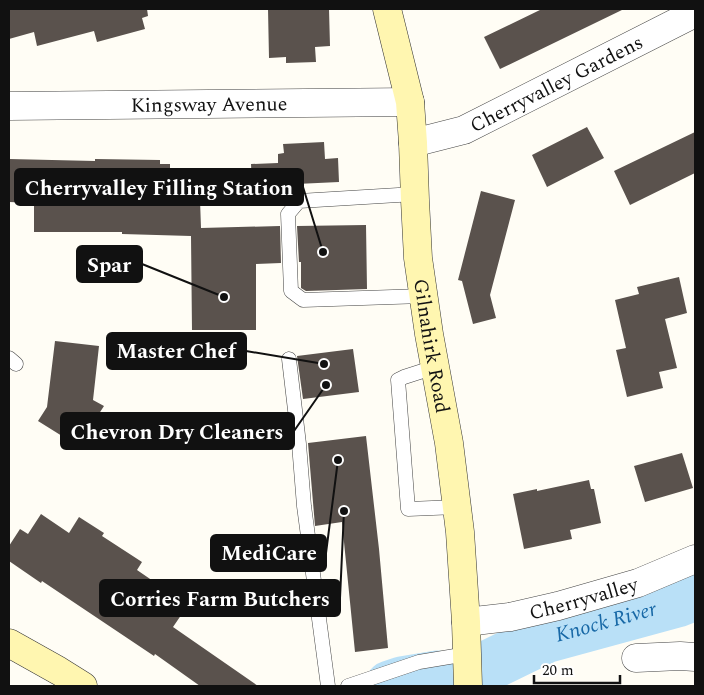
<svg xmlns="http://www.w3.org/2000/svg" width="704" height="695" font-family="Spectral,serif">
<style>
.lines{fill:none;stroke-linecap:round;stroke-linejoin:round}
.river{stroke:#b9e0f7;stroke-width:51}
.building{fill:#5a524d}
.lane-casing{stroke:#444;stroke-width:15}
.street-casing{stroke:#444;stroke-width:29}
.secondary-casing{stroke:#333;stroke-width:29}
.lane{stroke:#fff;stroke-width:14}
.street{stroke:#fff;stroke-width:28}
.secondary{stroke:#fff6b0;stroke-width:28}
.labels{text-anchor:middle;stroke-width:5;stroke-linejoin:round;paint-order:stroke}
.street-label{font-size:20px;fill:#111;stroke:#fff}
.water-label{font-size:21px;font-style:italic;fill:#1768a6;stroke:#fff}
.leader{fill:none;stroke:#111;stroke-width:2}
.callout-dot{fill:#111;stroke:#fff;stroke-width:2}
.callout{fill:#111;stroke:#111;stroke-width:2}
.callout-label{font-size:21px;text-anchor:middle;font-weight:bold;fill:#fff}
</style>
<rect width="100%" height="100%" fill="#fffdf5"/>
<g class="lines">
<g class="river">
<path id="s1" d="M 492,664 L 545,638 L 677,602 L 695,595"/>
<path d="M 390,686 L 402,682 L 438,676"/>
</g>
</g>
<path class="building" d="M 9,9 L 147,9 L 148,16 L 142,18 L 145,29 L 97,42 L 94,31 L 37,46 L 34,32 L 9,39 Z
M 268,9 L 329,9 L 330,46 L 315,47 L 316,62 L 286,63 L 286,57 L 269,58 Z
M 542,9 L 624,9 L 500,69 L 484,37 Z
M 587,127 L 604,158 L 547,187 L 532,155 Z
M 695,132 L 695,173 L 630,205 L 614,171 Z
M 324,142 L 325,159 L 338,158 L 339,182 L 252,186 L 251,164 L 278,163 L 278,154 L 284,153 L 283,144 Z
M 9,159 L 95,161 L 95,159 L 160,160 L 160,164 L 170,164 L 170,200 L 200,200 L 201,228 L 280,226 L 281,263 L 256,264 L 256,330 L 192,330 L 191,236 L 122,234 L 122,232 L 34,232 L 34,203 L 9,202 Z
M 481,191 L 515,200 L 490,295 L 496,318 L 473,324 L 462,281 L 458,280 Z
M 366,225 L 367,289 L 306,291 L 301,288 L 301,262 L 299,262 L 297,226 Z
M 679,277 L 687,313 L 665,319 L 677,368 L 659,372 L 663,388 L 627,397 L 616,350 L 626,348 L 615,300 L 639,294 L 637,287 Z
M 55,341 L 99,346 L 93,400 L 104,406 L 78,446 L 38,421 L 47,407 Z
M 353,349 L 359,392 L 303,399 L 297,356 Z
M 366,436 L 379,549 L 388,648 L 355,652 L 342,522 L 315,526 L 308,443 Z
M 682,453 L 693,488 L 645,502 L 634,466 Z
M 589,480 L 591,489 L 594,489 L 601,523 L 570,530 L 572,539 L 524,549 L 513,494 L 537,489 L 537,491 Z
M 41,514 L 69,533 L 79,517 L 104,533 L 102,536 L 142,562 L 137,570 L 188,605 L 173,627 L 258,686 L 200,686 L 155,654 L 154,656 L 42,581 L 41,583 L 9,561 L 9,546 L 20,529 L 28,534 Z"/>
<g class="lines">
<defs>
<path id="lane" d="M 415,194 L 299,201 L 288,214 L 291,291 L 303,300 L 423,296
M 9,358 L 16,364
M 289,359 L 299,444 L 304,506 L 328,686
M 435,367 L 404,377 L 398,380 L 408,509 L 457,507
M 348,686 L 419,662 L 467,654"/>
<g id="street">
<path id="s2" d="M 9,106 L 410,102"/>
<path id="s3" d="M 413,143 L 464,130 L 695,13"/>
<path id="s4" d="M 466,622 L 510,617 L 558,606 L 638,583 L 695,559"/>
<path d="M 636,658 L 680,656 L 695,657"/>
</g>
<g id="secondary">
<path id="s5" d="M 387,9 L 410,102 L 413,143 L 415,200 L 418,258 L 429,334 L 449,443 L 460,532 L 466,622 L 468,686"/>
<path d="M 9,643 L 59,671 L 83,686"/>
</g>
</defs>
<use href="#lane" class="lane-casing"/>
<use href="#street" class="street-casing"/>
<use href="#secondary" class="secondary-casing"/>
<use href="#lane" class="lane"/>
<use href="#street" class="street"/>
<use href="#secondary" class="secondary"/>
</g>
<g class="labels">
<g class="street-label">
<text dy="7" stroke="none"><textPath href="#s3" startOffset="156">Cherryvalley Gardens</textPath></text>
<text dy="7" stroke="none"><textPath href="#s2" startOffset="200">Kingsway Avenue</textPath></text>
<text dy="7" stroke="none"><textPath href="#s5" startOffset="341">Gilnahirk Road</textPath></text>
<text dy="7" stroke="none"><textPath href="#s4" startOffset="120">Cherryvalley</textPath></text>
</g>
<g class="water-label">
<text dy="7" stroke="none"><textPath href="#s1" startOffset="122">Knock River</textPath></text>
</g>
</g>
<path class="leader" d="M323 252L303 187M224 297L142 264M324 364L246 351M326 385L294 431M338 460L326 553M344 511L340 598"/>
<g class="callout-dot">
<circle cx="323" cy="252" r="5"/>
<circle cx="224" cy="297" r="5"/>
<circle cx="324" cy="364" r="5"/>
<circle cx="326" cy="385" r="5"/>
<circle cx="338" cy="460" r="5"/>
<circle cx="344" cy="511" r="5"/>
</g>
<g class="callout">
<rect x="15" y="169" width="288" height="36" rx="5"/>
<rect x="77" y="246" width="65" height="36" rx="5"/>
<rect x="107" y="333" width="139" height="36" rx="5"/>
<rect x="61" y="413" width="233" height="36" rx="5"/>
<rect x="211" y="535" width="115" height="36" rx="5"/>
<rect x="100" y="580" width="240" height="36" rx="5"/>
</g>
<g class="callout-label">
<text x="159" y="195">Cherryvalley Filling Station</text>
<text x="109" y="272">Spar</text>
<text x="176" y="358">Master Chef</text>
<text x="177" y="439">Chevron Dry Cleaners</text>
<text x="269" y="560">MediCare</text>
<text x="220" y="606">Corries Farm Butchers</text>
</g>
<rect width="704" height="695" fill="none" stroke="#111111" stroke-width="20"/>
<path d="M534 675v8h86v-8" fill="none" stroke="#111111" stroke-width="2.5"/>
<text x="542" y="675" font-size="15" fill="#111111" stroke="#ffffff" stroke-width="4" paint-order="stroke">20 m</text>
</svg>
